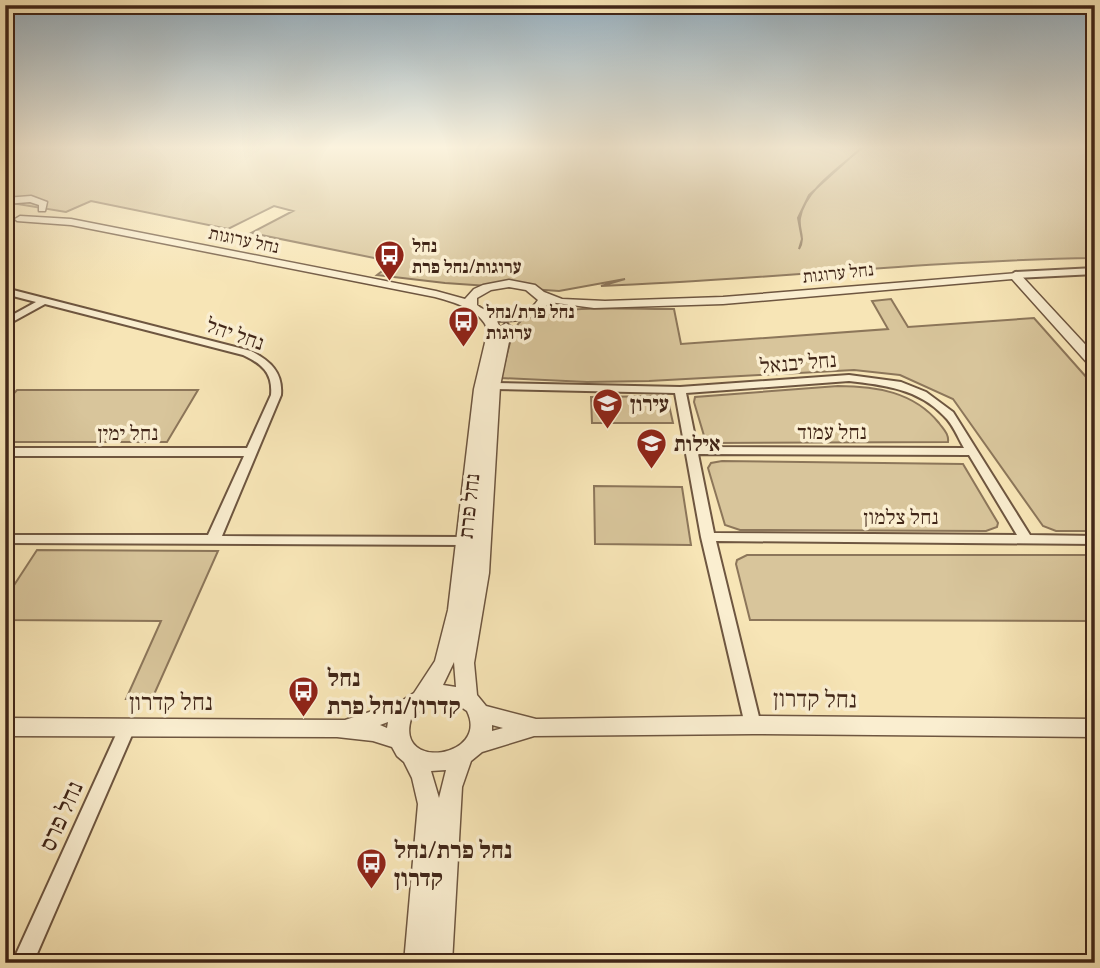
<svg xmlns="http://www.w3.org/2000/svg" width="1100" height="968" font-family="Vollkorn,'Frank Ruhl Libre',serif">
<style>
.green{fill:#d8c59b;stroke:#8c765a;stroke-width:2}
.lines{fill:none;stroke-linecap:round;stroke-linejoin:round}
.minor-casing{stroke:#6e5640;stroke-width:4}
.tertiary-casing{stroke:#6e5640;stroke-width:3}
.minor{fill:#faeed0;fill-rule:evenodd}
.tertiary{fill:#faeed0;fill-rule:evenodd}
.labels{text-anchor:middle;stroke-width:7;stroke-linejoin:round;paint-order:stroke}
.far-street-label{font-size:18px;fill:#412618;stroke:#faeed0}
.far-poi-label{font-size:18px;font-weight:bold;fill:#412618;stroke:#faeed0;text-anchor:start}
.street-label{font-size:21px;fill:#412618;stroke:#faeed0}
.poi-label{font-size:21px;font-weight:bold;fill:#412618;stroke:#faeed0;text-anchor:start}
.near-poi-label{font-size:24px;font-weight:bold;fill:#412618;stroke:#faeed0;text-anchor:start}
.near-street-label{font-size:24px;fill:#412618;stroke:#faeed0}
</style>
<rect width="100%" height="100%" fill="#f7e5b6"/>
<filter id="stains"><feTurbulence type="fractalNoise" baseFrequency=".00286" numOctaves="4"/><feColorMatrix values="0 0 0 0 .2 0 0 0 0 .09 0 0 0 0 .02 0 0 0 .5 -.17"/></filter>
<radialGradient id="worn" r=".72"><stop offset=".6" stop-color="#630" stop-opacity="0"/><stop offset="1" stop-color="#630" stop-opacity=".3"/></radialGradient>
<path class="green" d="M 5,147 L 862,147 L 809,195 L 798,218 L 802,239 L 799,249 C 806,237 798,230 800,218 C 805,189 843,165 863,147 L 1095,147 L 1095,258 C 930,260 766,280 601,286 L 625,279 L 559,291 L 445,283 L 377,275 L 394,262 L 251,233 L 293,211 L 274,206 L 228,229 L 91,201 L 66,212 L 5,202 Z
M 891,299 L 908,327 L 1034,318 L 1095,387 L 1095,531 L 1056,531 L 1043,526 L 953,399 L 900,375 L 854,370 L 649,381 L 587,382 L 501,378 C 505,365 511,328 521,321 C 548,303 639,310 674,309 L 681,344 L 888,329 L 872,301 Z
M 838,386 C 876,386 914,392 939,423 C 944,430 949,434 948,442 L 712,443 L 705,439 L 694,402 L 695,397 Z
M 17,390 L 198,390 L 167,442 L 5,442 L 5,403 Z
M 667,396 L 673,423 L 592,423 L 591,397 Z
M 722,461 L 963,464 L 998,523 L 997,527 L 986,531 L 740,530 L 725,525 L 708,468 L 711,463 Z
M 594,486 L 682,487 L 691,545 L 595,544 Z
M 37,550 L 218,551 L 152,699 L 126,699 L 161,621 L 5,620 L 5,599 Z
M 747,555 L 1095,555 L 1095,621 L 750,620 L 736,564 L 737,560 Z"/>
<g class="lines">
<defs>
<path id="minor" d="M 1095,268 L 1095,274 L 1015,278 L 1011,275 L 1015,272 Z
M 5,288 L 251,351 C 270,361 283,372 281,395 L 222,536 L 465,537 L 472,541 L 465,545 L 5,543 L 5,535 L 208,535 L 244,456 L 5,456 L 5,448 L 247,448 L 271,395 C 273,373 262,364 243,355 L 45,304 L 5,326 L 5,319 L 36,302 L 5,294 Z
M 849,375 L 901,382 L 926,392 L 953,412 L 1030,535 L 1095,536 L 1095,544 L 716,541 L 761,725 L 759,730 L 753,732 L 747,730 L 745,725 L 701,537 L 675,393 L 493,389 L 488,386 L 493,383 L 680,387 ZM 849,381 C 884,385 919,389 944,416 C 953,424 958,438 964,448 L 697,447 L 686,393 ZM 698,454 L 969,455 L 1017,535 L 714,533 Z
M 127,721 L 133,723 L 135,728 L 33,963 L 12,963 L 119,728 L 121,723 Z"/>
<path id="tertiary" d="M 31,196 L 47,202 L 45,211 L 39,211 L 39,205 L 30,202 L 5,204 L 5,198 Z
M 20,216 L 71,219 L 436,291 L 465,299 L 474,289 L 483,285 L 509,280 L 535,285 L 544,292 L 562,299 L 605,301 L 723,297 L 1019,273 L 1095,355 L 1095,367 L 1090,366 L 1012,279 L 723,304 L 594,308 L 549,302 C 538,320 516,322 497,321 L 500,328 L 506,323 L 512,327 L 500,386 L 489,573 L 474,663 L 477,695 L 486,706 L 536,719 L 753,716 L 1095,719 L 1095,737 L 753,734 L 534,736 L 482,752 L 471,761 L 462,787 L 452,963 L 404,963 L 418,804 L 412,778 L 404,762 L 397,756 L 392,747 L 373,741 L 337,737 L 5,736 L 5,718 L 345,720 L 400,702 L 414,693 L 435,661 L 448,610 L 474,389 L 488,330 C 481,310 454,302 435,297 L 71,225 L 17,221 L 15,219 ZM 509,287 L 526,290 L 538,300 C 526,319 493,318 477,305 L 477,298 L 491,290 ZM 454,662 L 456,687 L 443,685 ZM 445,701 L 455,703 L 467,711 C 490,757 395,772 411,719 L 426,705 ZM 388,722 L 387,728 L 380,725 ZM 492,725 L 503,728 L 492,731 ZM 446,770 L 439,798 L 431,771 Z"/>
</defs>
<use href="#minor" class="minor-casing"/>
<use href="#tertiary" class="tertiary-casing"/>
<use href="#minor" class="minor"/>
<use href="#tertiary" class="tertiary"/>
</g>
<linearGradient id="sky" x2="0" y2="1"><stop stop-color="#95aebe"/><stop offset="0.52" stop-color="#fbf3de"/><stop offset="1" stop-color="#fbf3de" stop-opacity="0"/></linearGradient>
<rect width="1100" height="283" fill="url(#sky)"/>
<defs>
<symbol id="bus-pin" viewBox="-11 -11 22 30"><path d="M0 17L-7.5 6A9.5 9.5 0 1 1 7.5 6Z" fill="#8f2418" stroke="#faeed0"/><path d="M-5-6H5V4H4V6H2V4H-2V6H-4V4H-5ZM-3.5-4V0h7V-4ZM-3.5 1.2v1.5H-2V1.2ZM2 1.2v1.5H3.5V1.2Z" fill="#fff"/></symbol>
<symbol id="school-pin" viewBox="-11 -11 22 30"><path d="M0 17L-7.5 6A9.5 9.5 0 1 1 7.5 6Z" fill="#8f2418" stroke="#faeed0"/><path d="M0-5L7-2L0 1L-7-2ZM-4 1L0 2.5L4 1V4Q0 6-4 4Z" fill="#fff"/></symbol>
</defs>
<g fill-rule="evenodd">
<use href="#bus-pin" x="372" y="238" width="35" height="47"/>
<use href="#bus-pin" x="446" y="304" width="35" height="47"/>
<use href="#school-pin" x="590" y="386" width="35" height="47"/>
<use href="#school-pin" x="634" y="426" width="35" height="47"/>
<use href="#bus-pin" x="286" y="674" width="35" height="47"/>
<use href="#bus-pin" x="354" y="846" width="35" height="47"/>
</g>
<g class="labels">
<g class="far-street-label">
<text transform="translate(244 240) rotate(12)" y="6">נחל ערוגות</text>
<text transform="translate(838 273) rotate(-6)" y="6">נחל ערוגות</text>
</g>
<g class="far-poi-label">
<text x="412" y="252">נחל<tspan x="412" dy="21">ערוגות/נחל פרת</tspan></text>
<text x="486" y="318">נחל פרת/נחל<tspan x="486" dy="21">ערוגות</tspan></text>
</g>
<g class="street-label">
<text transform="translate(235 334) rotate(19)" y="7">נחל יהל</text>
<text transform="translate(798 363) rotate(-5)" y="7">נחל יבנאל</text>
<text x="832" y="439">נחל עמוד</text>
<text x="128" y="440">נחל ימין</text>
<text transform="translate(469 506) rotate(-84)" y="7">נחל פרת</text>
<text x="901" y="524">נחל צלמון</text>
</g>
<g class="poi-label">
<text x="630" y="411">עירון</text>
<text x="674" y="451">אילות</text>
</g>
<g class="near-poi-label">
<text x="327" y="686">נחל<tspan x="327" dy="28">קדרון/נחל פרת</tspan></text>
<text x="394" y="858">נחל פרת/נחל<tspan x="394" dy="28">קדרון</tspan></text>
</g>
<g class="near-street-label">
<text transform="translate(815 699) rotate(1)" y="8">נחל קדרון</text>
<text x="171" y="710">נחל קדרון</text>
<text transform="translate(61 816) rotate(-66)" y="8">נחל פרס</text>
</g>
</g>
<rect width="1100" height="968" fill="none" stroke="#f7e5b6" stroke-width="28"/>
<rect x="7" y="7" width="1086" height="954" fill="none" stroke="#412618" stroke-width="3.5"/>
<rect x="14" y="14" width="1072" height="940" fill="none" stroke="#412618" stroke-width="2"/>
<rect width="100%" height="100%" filter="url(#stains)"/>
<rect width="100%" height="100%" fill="url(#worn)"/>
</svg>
